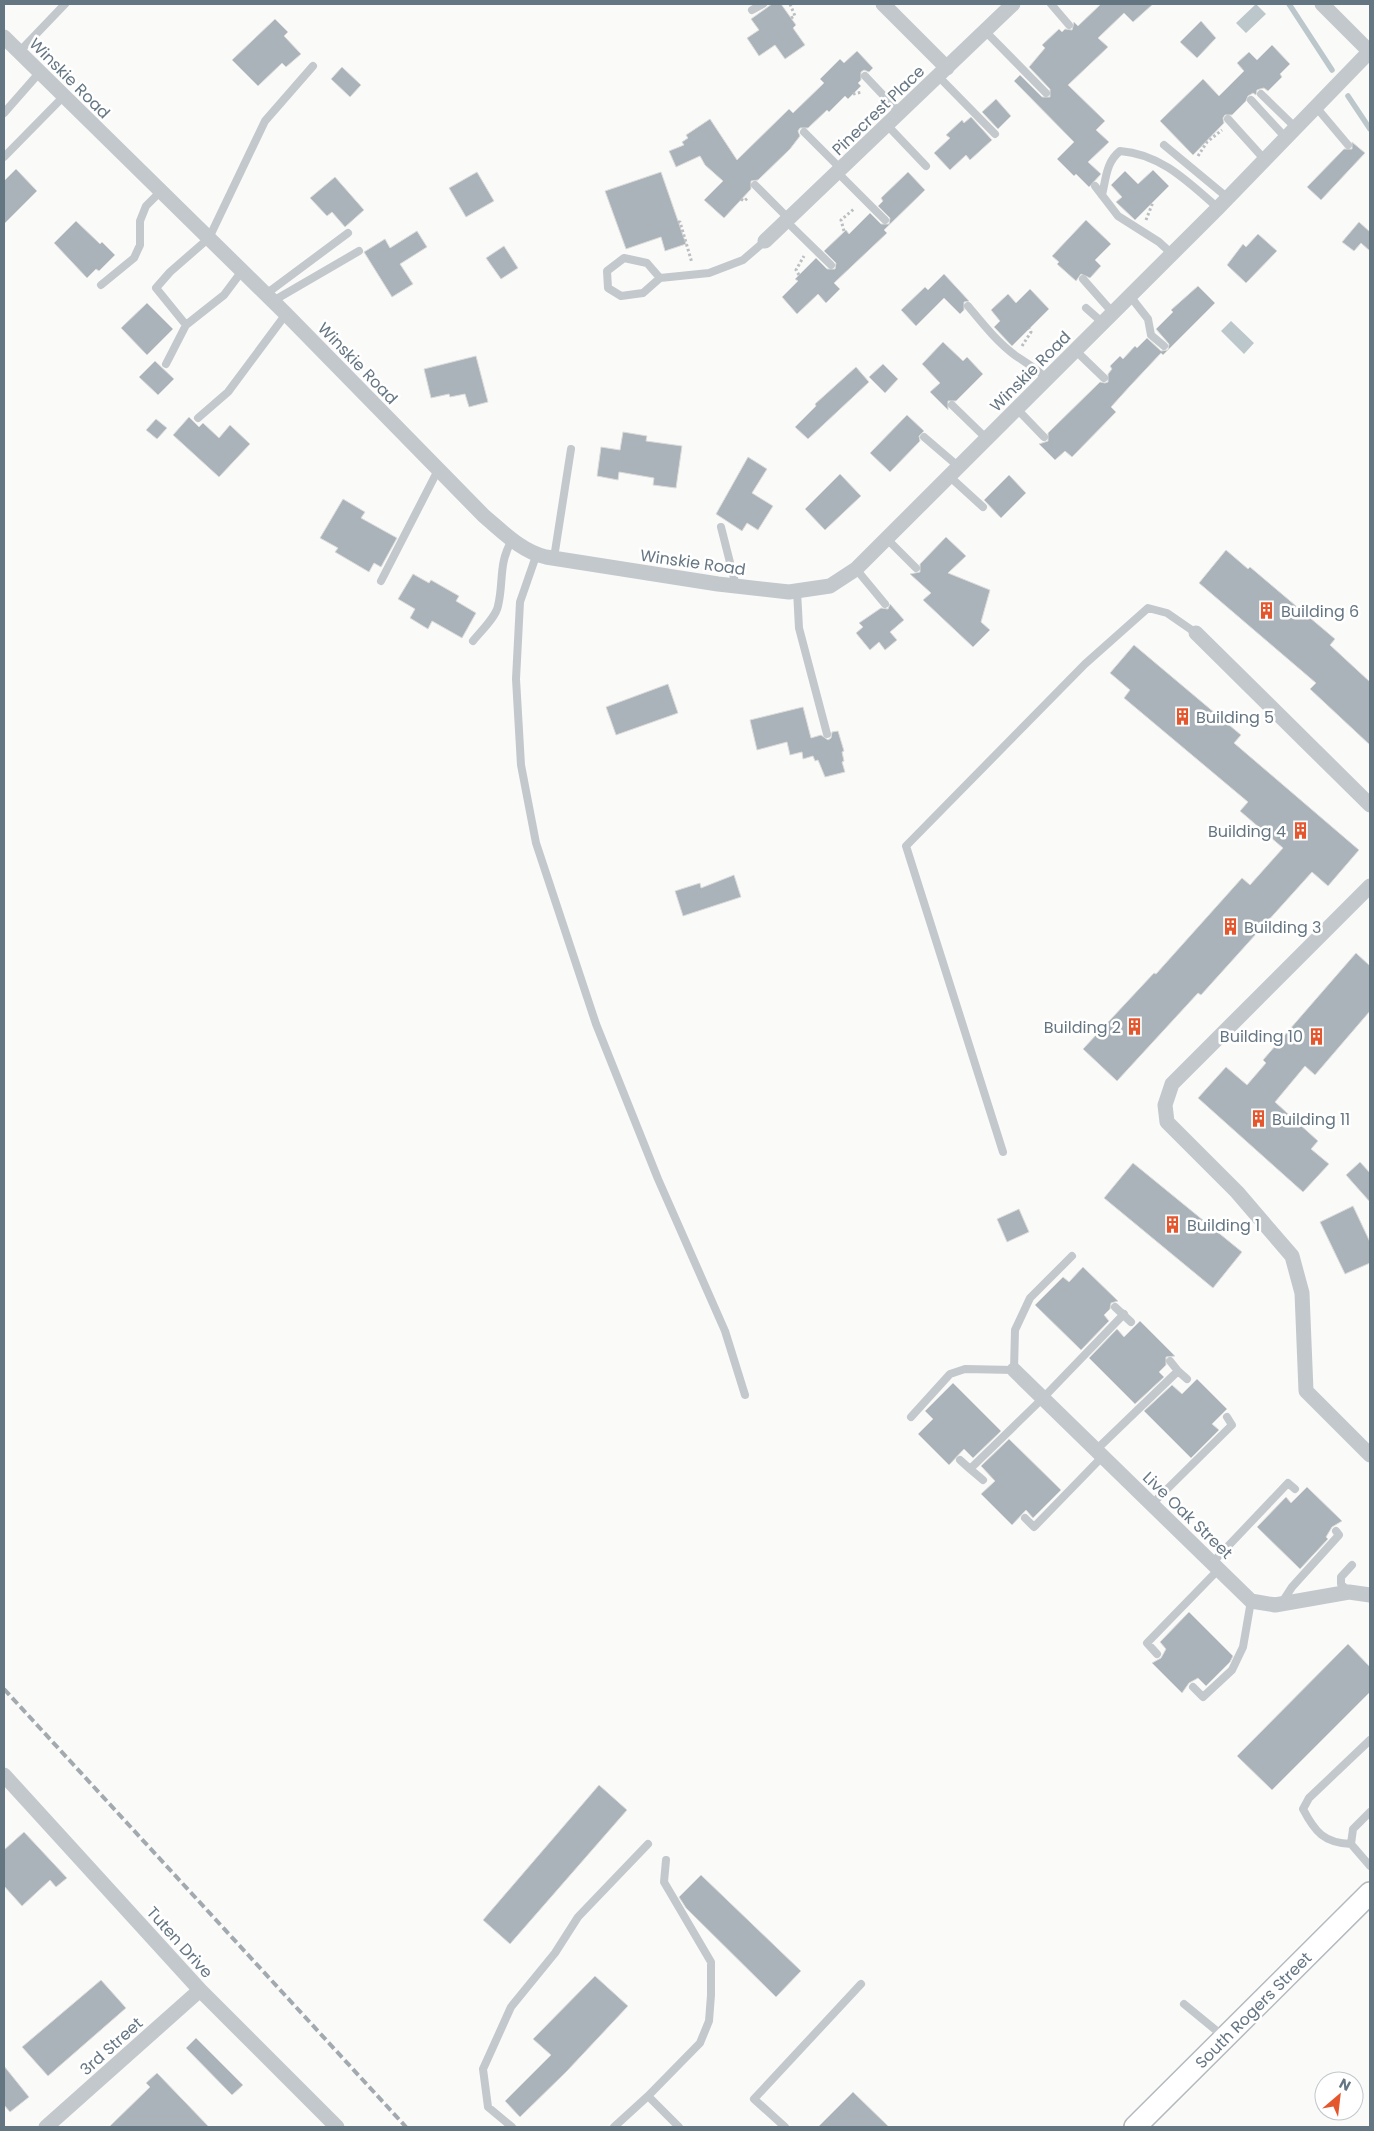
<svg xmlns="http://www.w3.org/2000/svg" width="1374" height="2131" font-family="Poppins,sans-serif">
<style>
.water{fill:#bbc7cb}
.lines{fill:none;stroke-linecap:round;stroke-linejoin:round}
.stream{stroke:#bbc7cb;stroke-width:5.5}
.building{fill:#aab3b9;stroke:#dcdcda}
.secondary-casing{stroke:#b3babf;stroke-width:24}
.path{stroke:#bbbfc2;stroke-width:3;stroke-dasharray:2.5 2.5;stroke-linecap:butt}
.lane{stroke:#c3c8cc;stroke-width:8}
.street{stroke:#c3c8cc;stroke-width:15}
.secondary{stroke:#fff;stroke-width:21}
.rail{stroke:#a2aab0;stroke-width:4;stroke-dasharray:8 4;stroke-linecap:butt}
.labels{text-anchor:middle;stroke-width:5;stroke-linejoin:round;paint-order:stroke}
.street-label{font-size:16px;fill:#657683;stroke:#fff}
.poi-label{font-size:16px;fill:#657683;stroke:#fff;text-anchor:start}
</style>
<rect width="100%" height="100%" fill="#fafaf8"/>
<path class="water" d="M 1256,4 L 1266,14 L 1246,33 L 1236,23 Z
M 1231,321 L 1254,343 L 1244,354 L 1221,331 Z"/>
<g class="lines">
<path class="stream" d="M 1289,4 L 1332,70
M 1348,96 L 1370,129"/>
</g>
<path class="building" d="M 772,4 L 781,4 L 796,25 L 793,28 L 805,45 L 785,59 L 775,45 L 759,56 L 747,38 L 759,30 L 751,19 Z
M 1101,4 L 1153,4 L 1133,22 L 1124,13 L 1098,38 L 1108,47 L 1068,85 L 1105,121 L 1096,130 L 1109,142 L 1088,162 L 1101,174 L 1089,187 L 1076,174 L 1074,176 L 1057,159 L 1074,142 L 1014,81 L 1020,75 L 1042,97 L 1050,97 L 1050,89 L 1029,67 L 1045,48 L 1042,45 L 1059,29 L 1062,32 L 1065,29 L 1072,30 L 1074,22 L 1078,26 Z
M 275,19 L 288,32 L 284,36 L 301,54 L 286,67 L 282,63 L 258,86 L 232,60 Z
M 1201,21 L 1216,38 L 1197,58 L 1180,42 Z
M 1272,45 L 1290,64 L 1280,74 L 1282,77 L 1268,91 L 1264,88 L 1260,89 L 1257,90 L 1256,95 L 1253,93 L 1248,96 L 1246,101 L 1232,115 L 1225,115 L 1223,118 L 1224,123 L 1193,155 L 1160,121 L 1203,79 L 1219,96 L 1244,71 L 1237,63 L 1249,52 L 1257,60 Z
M 857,51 L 873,68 L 869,72 L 864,70 L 861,72 L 861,80 L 858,83 L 861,86 L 848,99 L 845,96 L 829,112 L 827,110 L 808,128 L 800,128 L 798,131 L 800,136 L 790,149 L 758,180 L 751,181 L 751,189 L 724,218 L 704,200 L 723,181 L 705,165 L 700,156 L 676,167 L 669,151 L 684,145 L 682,142 L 688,138 L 686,135 L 710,119 L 737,160 L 789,109 L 793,113 L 824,83 L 820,79 L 840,59 L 844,63 Z
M 342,67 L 361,85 L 350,97 L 331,79 Z
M 996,99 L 1011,116 L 998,129 L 982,112 Z
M 971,117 L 992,140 L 970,160 L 966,155 L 950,170 L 934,153 L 950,138 L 946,135 L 962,120 L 964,123 Z
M 1352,142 L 1365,153 L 1321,200 L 1307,187 L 1344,149 L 1352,149 Z
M 16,169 L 37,191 L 4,224 L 4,181 Z
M 1153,170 L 1169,186 L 1135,220 L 1116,202 L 1122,197 L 1111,185 L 1125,171 L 1138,184 Z
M 477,172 L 494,201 L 466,217 L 449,188 Z
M 661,172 L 686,244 L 665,251 L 661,237 L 626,249 L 605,191 Z
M 908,172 L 925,190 L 884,230 L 887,233 L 834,283 L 840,289 L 826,303 L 818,294 L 797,314 L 782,297 L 798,281 L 795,279 L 816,258 L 827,269 L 835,269 L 836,263 L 824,251 L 846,230 L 849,234 L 870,213 L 881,224 L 889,224 L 890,218 L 878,206 L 883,201 L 881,198 Z
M 335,177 L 364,210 L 345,227 L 332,212 L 327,216 L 310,198 Z
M 1086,220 L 1111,244 L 1095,260 L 1101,266 L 1090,278 L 1081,274 L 1076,281 L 1057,264 L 1059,262 L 1052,256 Z
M 76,221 L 100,244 L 102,242 L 115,255 L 99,271 L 96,269 L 87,278 L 54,243 Z
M 1359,222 L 1370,232 L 1370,251 L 1361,243 L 1354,251 L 1342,242 Z
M 417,231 L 427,247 L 400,264 L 413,284 L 392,297 L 364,252 L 385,239 L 390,248 Z
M 1258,234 L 1277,251 L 1246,283 L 1227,265 L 1243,244 L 1246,247 Z
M 504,246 L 518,268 L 501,279 L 486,258 Z
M 944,274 L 969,301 L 964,302 L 964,310 L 960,314 L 944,298 L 916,326 L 901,310 L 925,287 L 928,290 Z
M 1198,286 L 1215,303 L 1163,355 L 1161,353 L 1130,386 L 1111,407 L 1116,412 L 1072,457 L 1065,451 L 1055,460 L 1039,444 L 1048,441 L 1048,433 L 1100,382 L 1105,383 L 1108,382 L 1108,374 L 1112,369 L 1110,366 L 1120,356 L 1123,359 L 1135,346 L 1137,348 L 1147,338 L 1161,351 L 1168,350 L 1169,344 L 1156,329 L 1173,312 L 1171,310 Z
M 1030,289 L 1049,309 L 1012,346 L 994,327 L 1000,321 L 991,310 L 1008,294 L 1016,303 Z
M 147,303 L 173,329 L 147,355 L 121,328 Z
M 943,342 L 963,361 L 967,357 L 983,374 L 956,401 L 948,401 L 948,410 L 930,392 L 940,383 L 922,364 Z
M 476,356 L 488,402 L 469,407 L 465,394 L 450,397 L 449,394 L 431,398 L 424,369 Z
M 155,361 L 174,379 L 158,395 L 139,377 Z
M 883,364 L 898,379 L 885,393 L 869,377 Z
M 856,367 L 869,382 L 808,439 L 795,427 L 816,406 L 815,404 Z
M 907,415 L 924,431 L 919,436 L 920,441 L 890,472 L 870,453 Z
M 189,417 L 199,427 L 203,423 L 219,438 L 230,425 L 250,444 L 219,477 L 173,435 Z
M 156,419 L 167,428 L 157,439 L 146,430 Z
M 623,432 L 647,436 L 646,441 L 682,446 L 676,488 L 653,485 L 654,478 L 619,472 L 618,480 L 597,476 L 601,447 L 620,450 Z
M 748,457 L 767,469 L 752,493 L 773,506 L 758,530 L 747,523 L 742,531 L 716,514 Z
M 840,474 L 861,496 L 825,530 L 805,509 Z
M 1009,475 L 1026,493 L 1001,518 L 984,500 Z
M 343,499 L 365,512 L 361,518 L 397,538 L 381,567 L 374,563 L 369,572 L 335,552 L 338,548 L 320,538 Z
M 946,537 L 966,556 L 948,573 L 990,590 L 981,622 L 990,630 L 973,647 L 923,600 L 931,593 L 910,574 L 920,572 L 920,564 Z
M 1226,550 L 1248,569 L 1250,567 L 1335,639 L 1330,645 L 1370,682 L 1370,745 L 1310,689 L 1316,683 L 1199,583 Z
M 413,574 L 429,583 L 431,580 L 459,596 L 456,601 L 476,613 L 462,638 L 432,621 L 428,629 L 410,618 L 415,609 L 398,599 Z
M 890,604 L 904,620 L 890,632 L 897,640 L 885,650 L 879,642 L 870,650 L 856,633 L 863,627 L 859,623 L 881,608 L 888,609 Z
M 1134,645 L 1241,735 L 1234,743 L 1359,850 L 1328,886 L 1312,872 L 1201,995 L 1198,993 L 1117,1081 L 1083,1049 L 1154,973 L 1156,974 L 1242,878 L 1250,885 L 1283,848 L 1240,811 L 1248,802 L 1124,698 L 1130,690 L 1110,673 Z
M 668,684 L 678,713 L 616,735 L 606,707 Z
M 803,707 L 811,738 L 821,735 L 828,740 L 831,738 L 832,732 L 838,731 L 844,751 L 842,752 L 844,761 L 842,762 L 845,772 L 825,777 L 818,760 L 815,761 L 813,756 L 803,759 L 802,752 L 790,755 L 787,742 L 757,750 L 750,720 Z
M 734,875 L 741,897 L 683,916 L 675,891 L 700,883 L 701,888 Z
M 1356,953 L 1370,966 L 1370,1011 L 1315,1075 L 1305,1066 L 1275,1102 L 1318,1141 L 1311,1149 L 1329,1164 L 1303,1192 L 1198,1098 L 1226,1067 L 1247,1085 L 1266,1063 L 1263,1060 Z
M 1360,1162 L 1370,1173 L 1370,1202 L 1346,1175 Z
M 1133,1163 L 1242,1252 L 1213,1288 L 1104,1198 Z
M 1353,1206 L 1370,1242 L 1370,1263 L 1345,1274 L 1320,1222 Z
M 1019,1209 L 1029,1232 L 1007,1242 L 997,1219 Z
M 1083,1267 L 1118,1301 L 1111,1303 L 1110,1309 L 1104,1315 L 1109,1321 L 1081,1350 L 1035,1305 L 1063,1277 L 1069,1282 Z
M 1140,1321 L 1175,1356 L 1166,1357 L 1166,1365 L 1159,1372 L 1164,1377 L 1135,1404 L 1089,1358 L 1117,1329 L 1124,1337 Z
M 1197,1379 L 1227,1409 L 1212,1424 L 1219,1430 L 1191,1458 L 1144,1411 L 1172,1385 L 1182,1394 Z
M 953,1383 L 1001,1431 L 973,1458 L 964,1449 L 949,1465 L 918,1434 L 933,1419 L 925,1411 Z
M 1009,1439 L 1061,1490 L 1033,1518 L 1026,1510 L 1012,1525 L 981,1494 L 995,1481 L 981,1466 Z
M 1307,1487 L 1342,1521 L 1332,1527 L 1326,1537 L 1328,1539 L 1300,1569 L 1257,1527 L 1286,1497 L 1291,1503 Z
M 1189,1612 L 1233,1656 L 1230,1662 L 1206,1686 L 1198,1678 L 1189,1683 L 1182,1693 L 1152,1663 L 1161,1658 L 1166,1649 L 1160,1642 Z
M 1348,1644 L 1370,1667 L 1370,1692 L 1272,1790 L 1237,1756 Z
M 599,1785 L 627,1810 L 510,1944 L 483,1920 Z
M 24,1832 L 67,1878 L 56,1887 L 50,1880 L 22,1906 L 4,1886 L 4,1850 Z
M 701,1875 L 801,1971 L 776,1997 L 686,1908 L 679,1897 Z
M 595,1976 L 628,2006 L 567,2071 L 520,2117 L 505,2101 L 551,2055 L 533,2039 Z
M 101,1980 L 126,2008 L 48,2076 L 22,2047 Z
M 196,2038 L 243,2085 L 232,2095 L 186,2048 Z
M 4,2066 L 29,2097 L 10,2112 L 4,2105 Z
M 157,2073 L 209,2127 L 109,2127 L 150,2087 L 146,2083 Z
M 853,2092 L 889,2127 L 818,2127 Z"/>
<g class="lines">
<defs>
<path id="secondary" d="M 1135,2127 L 1370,1893"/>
</defs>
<use href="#secondary" class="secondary-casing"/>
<path class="path" d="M 790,4 L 795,16 L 791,18
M 853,94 L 862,92
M 1198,156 L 1207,142 L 1222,130
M 741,199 L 744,201 L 749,197
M 1146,220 L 1153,202
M 678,222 L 680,222 L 692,263
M 844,231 L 841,220 L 855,208
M 799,275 L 796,270 L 804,256
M 1022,346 L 1031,332 L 1029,328"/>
<path class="lane" d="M 1051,4 L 1069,25
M 752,10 L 763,4
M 985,31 L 1046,93
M 19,52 L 65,4
M 865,76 L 900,113
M 938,76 L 995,134
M 1261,94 L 1296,128
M 1251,100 L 1286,138
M 1316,107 L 1348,145
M 4,113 L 40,72
M 1228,119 L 1265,160
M 887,125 L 926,166
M 804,132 L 841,169
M 1164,145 L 1228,198
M 4,157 L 64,96
M 837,172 L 885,220
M 755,185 L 789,219
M 1095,186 L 1118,216 L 1159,242 L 1172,254
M 1102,195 C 1106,179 1106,162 1120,151 C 1161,154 1188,182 1218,208
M 786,221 L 831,265
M 660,278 L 647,263 L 624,258 L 607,271 L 608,288 L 621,296 L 643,293 L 660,278 L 709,273 L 743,260 L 765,241
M 1083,279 L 1113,313
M 101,285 L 134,258 L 140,245 L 140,221 L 146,206 L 161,191
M 266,294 L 348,233
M 1130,296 L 1148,319 L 1151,335 L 1164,346
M 273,301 L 359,251
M 968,306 C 983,324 997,342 1016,356 C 1028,364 1037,369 1047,379
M 1086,308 L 1103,323
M 186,325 L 156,288 L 170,272 L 209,238 L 265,121 L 313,66
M 1075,350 L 1104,378
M 166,364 L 186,325 L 224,295 L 242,271
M 952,405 L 987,439
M 1017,409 L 1044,437
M 198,418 L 228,392 L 286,314
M 924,437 L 959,467
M 949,476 L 983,507
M 721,527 L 736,586
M 887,539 L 916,568
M 536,556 L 520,602 L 516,679 L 521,765 L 536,843 L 596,1024 L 658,1179 L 725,1331 L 745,1395
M 554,558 L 571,449
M 856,569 L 885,604
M 381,581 L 438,470
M 797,591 L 799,628 L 827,734
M 473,641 C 480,632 496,617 498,606 C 504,581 498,564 512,540
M 1003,1152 L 906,846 L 1085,664 L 1148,608 L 1167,613 L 1196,633
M 1115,1307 L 1131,1322
M 1178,1371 L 1187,1379
M 911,1417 L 950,1374 L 965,1369 L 1014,1370 L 1015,1330 L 1030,1298 L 1072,1256
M 1096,1450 L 1178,1371 L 1170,1361
M 960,1460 L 970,1469 L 1043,1398 L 1124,1314
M 970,1469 L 983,1480
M 1152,1504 L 1232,1425 L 1227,1417
M 1025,1518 L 1034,1527 L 1103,1456
M 1212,1563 L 1288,1483 L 1295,1489
M 1349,1592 L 1341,1584 L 1341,1577 L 1352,1565
M 1281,1604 L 1292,1587 L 1339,1535 L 1336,1531
M 1157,1654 L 1147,1643 L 1219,1569
M 1193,1687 L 1203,1697 L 1232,1670 L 1243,1647 L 1251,1601
M 1370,1740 L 1309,1798 L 1303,1809 C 1315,1832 1324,1843 1351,1844 L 1370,1866
M 1351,1844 L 1353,1829 L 1370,1812
M 1184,2004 L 1223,2036
M 648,2096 L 700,2043 L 709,2021 L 711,1995 L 711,1962 L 664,1882 L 666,1860
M 512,2127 L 488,2107 L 483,2069 L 511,2007 L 555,1953 L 578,1917 L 648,1844
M 614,2127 L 648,2096 L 679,2127
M 785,2127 L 754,2099 L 861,1984"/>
<path class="street" d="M 883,4 L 947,68
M 1322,4 L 1370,52
M 4,37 L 286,314 L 484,516 C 502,531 522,552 546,557 L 718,584 L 789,592 L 830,586 L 856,569 L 1218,208 L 1370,51
M 765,241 L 1013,4
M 1196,633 L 1370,805
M 1370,886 L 1172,1084 L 1165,1105 L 1167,1122 L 1237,1192 L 1292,1256 L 1302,1293 L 1306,1391 L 1370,1455
M 1014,1370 L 1251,1601 L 1275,1605 L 1349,1592 L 1370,1595
M 4,1775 L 200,1990 L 337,2127
M 46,2127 L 200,1990"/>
<use href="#secondary" class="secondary"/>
<path class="rail" d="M 4,1689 L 406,2127"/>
</g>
<defs>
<symbol id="building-bare" viewBox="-9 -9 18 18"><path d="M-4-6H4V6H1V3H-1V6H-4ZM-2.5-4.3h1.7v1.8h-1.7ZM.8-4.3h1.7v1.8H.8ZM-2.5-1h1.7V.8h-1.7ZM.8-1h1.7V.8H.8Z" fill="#e4572e" stroke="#fff" stroke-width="2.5" paint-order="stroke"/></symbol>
</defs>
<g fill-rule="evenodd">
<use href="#building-bare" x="1254" y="598" width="25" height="25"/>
<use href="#building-bare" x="1170" y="704" width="25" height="25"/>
<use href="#building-bare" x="1288" y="818" width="25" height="25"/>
<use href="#building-bare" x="1218" y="914" width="25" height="25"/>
<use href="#building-bare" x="1122" y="1014" width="25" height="25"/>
<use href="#building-bare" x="1304" y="1024" width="25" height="25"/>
<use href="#building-bare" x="1246" y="1106" width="25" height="25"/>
<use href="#building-bare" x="1160" y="1212" width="25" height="25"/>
</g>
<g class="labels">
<g class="street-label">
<text transform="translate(70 78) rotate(45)" y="6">Winskie Road</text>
<text transform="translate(878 110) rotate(-44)" y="6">Pinecrest Place</text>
<text transform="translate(358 363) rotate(46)" y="6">Winskie Road</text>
<text transform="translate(1030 371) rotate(-45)" y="6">Winskie Road</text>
<text transform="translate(693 562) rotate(8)" y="6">Winskie Road</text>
<text transform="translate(1188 1515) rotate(44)" y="6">Live Oak Street</text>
<text transform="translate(180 1942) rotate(48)" y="6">Tuten Drive</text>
<text transform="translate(1253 2010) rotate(-45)" y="6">South Rogers Street</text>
<text transform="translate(111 2046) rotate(-42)" y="6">3rd Street</text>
</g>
<g class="poi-label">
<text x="1281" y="617">Building 6</text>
<text x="1196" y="723">Building 5</text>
<text x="1286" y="837" text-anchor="end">Building 4</text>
<text x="1244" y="933">Building 3</text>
<text x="1121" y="1033" text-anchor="end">Building 2</text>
<text x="1303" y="1042" text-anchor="end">Building 10</text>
<text x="1272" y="1125">Building 11</text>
<text x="1187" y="1231">Building 1</text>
</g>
</g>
<rect width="1374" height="2131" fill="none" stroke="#657683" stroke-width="10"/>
<g transform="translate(1339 2096) rotate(28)"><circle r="24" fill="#ffffff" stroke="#c1c8cd"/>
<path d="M0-4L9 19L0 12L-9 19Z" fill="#e4572e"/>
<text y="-8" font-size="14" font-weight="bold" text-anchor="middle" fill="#657683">N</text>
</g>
</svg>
